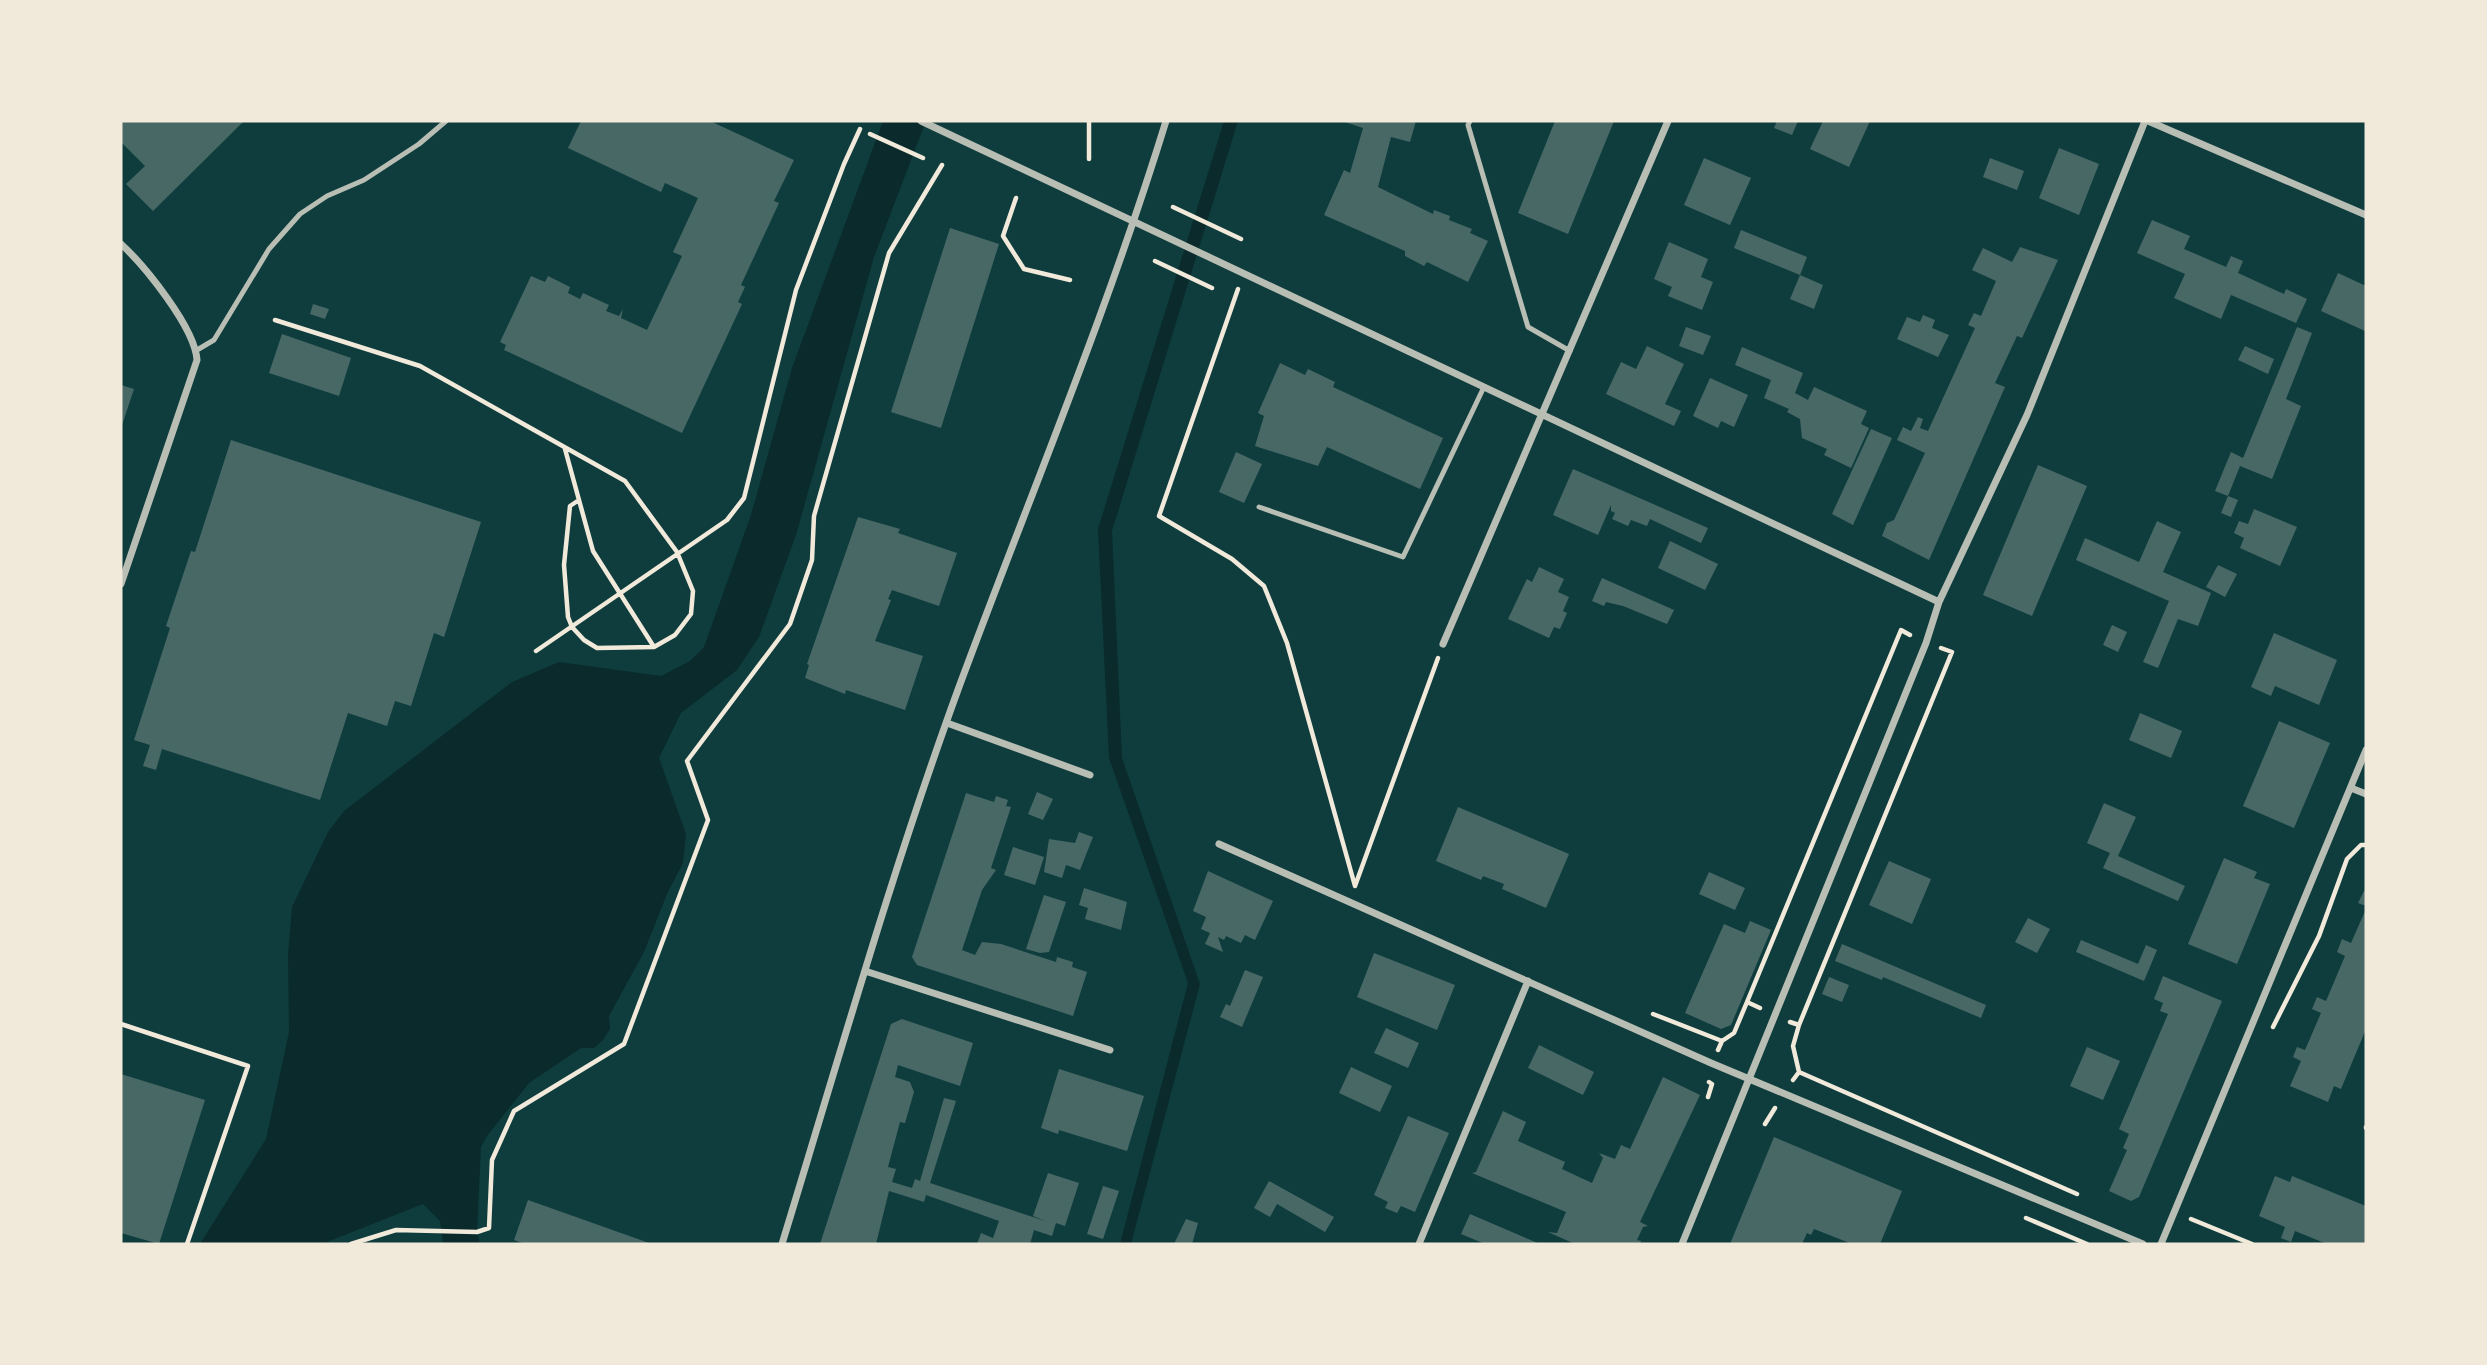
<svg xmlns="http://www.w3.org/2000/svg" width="2487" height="1365" font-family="Rubik,sans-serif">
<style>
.water{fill:#0a2a2b}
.building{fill:#486865}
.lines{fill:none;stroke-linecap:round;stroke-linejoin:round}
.path{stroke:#f1e9da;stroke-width:4.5}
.service{stroke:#b8beb3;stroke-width:5}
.minor{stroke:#b8beb3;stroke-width:7}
</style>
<rect width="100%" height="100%" fill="#0f3d3e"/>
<path class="water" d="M 883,121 L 926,121 L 874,257 L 796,535 L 759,637 L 737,670 L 681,713 L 659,758 L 686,834 L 683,863 L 667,894 L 644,952 L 609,1016 L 610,1029 L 603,1040 L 594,1048 L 581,1048 L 529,1083 L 487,1136 L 481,1147 L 477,1232 L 480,1244 L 443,1244 L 440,1221 L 423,1204 L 322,1244 L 200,1244 L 266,1139 L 289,1032 L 288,954 L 292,907 L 328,832 L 344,811 L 512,682 L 559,662 L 661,676 L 690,661 L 704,647 L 751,515 L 792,368 Z
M 1224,121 L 1238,121 L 1112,531 L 1122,758 L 1200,984 L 1131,1244 L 1120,1244 L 1188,983 L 1109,758 L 1098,529 Z"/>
<path class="building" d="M 121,121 L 244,121 L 153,211 L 126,184 L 145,166 L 121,142 Z
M 581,121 L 710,121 L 794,160 L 774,201 L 779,203 L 741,285 L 745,287 L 738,302 L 742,304 L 682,433 L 504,350 L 506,345 L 500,342 L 531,276 L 545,282 L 548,276 L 570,287 L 568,293 L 580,299 L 583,293 L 609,305 L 606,311 L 619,316 L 623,309 L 621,318 L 647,330 L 682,256 L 673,252 L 698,198 L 665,183 L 661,192 L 568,148 Z
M 1342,121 L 1416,121 L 1410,142 L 1391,137 L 1378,187 L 1433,214 L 1434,210 L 1450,216 L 1449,220 L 1472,229 L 1470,233 L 1488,241 L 1468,282 L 1427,262 L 1424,266 L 1405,256 L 1405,251 L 1324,215 L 1344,170 L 1350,173 L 1363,128 Z
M 1555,121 L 1614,121 L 1568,234 L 1518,213 Z
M 1777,121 L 1798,121 L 1792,135 L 1774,128 Z
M 1823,121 L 1870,121 L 1849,167 L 1810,149 Z
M 2059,148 L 2099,164 L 2079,215 L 2039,198 Z
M 1704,158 L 1751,178 L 1730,225 L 1684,205 Z
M 1990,158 L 2024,171 L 2017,190 L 1983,177 Z
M 2152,220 L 2190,236 L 2184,249 L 2226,267 L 2231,256 L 2243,261 L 2238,273 L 2284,294 L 2286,289 L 2307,299 L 2296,323 L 2231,295 L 2221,319 L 2174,298 L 2185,274 L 2137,253 Z
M 950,228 L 999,244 L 941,428 L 891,412 Z
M 1741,230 L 1807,257 L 1800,275 L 1734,248 Z
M 1669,242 L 1708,259 L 1701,277 L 1713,282 L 1702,310 L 1668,296 L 1672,287 L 1654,279 Z
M 2020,247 L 2058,260 L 2022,338 L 2017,336 L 1995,383 L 2005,387 L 1929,560 L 1882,536 L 1887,523 L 1894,520 L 1925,453 L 1897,440 L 1903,427 L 1911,431 L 1918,417 L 1923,419 L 1920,428 L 1928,431 L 1975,328 L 1968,325 L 1974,313 L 1981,316 L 1996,281 L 1972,270 L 1983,248 L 2012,262 Z
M 2338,273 L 2366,286 L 2365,331 L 2321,311 Z
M 1800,275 L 1823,285 L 1814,309 L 1790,299 Z
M 313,304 L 329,309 L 325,319 L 310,314 Z
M 1923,315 L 1935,320 L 1932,328 L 1949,335 L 1938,357 L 1897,339 L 1907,317 L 1920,322 Z
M 1686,327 L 1711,336 L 1703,355 L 1679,346 Z
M 2297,327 L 2312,333 L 2286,399 L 2301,406 L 2272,479 L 2240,466 L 2228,496 L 2215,491 L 2231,452 L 2243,458 Z
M 282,334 L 351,358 L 339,396 L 269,373 Z
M 1647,346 L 1684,364 L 1665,404 L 1681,411 L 1674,426 L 1606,394 L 1621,362 L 1636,369 Z
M 2245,346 L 2274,359 L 2268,374 L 2238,360 Z
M 1742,347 L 1803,373 L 1795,393 L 1808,400 L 1814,387 L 1867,411 L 1861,424 L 1869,428 L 1851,468 L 1824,455 L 1827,449 L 1802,438 L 1800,419 L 1787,412 L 1789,409 L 1764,398 L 1771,380 L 1735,365 Z
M 1280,363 L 1305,375 L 1308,369 L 1335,382 L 1333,387 L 1443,438 L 1420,489 L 1327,447 L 1318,466 L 1255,446 L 1264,416 L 1258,413 Z
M 1710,378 L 1748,395 L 1734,427 L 1721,421 L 1718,428 L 1693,416 Z
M 121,385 L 134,389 L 121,428 Z
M 1871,429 L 1892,438 L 1853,525 L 1832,514 Z
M 231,440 L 481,522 L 444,637 L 434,633 L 411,706 L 395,701 L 387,726 L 348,713 L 320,800 L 162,749 L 156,770 L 143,766 L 150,745 L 134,740 L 170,628 L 166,626 L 191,551 L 195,552 Z
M 1236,452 L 1262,464 L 1244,503 L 1219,492 Z
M 2038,465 L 2087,486 L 2032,616 L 1983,595 Z
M 1573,469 L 1708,528 L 1701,543 L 1650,519 L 1647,526 L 1631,520 L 1628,526 L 1612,519 L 1615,513 L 1611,511 L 1611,505 L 1598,535 L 1553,515 Z
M 2228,496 L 2238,500 L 2231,517 L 2221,513 Z
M 2254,509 L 2297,527 L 2280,566 L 2240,548 L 2244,538 L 2234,533 L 2239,521 L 2248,524 Z
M 858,517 L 900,529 L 898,533 L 957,553 L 939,606 L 892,590 L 888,599 L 891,600 L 875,641 L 923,656 L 905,710 L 846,690 L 845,694 L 805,678 L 809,665 L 807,664 Z
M 2157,521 L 2181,532 L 2163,572 L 2211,593 L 2198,626 L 2178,619 L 2158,668 L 2143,662 L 2169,601 L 2076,560 L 2085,538 L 2139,562 Z
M 1670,541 L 1718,564 L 1705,590 L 1658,568 Z
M 2218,565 L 2237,574 L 2225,597 L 2206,587 Z
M 1539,567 L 1564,579 L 1558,592 L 1569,597 L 1563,611 L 1567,613 L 1560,629 L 1554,627 L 1549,638 L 1508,619 L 1527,579 L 1532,582 Z
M 1602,578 L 1674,610 L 1667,624 L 1623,606 L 1606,602 L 1604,606 L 1592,601 Z
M 2112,625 L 2127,632 L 2118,652 L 2103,645 Z
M 2274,633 L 2337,660 L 2319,705 L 2275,686 L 2271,696 L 2251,687 Z
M 2140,713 L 2182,731 L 2171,758 L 2129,740 Z
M 2279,721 L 2330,743 L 2294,828 L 2243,806 Z
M 1037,792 L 1053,799 L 1043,820 L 1028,814 Z
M 966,793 L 994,802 L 996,796 L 1008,800 L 1006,806 L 1011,807 L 991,868 L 996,870 L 982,890 L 962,950 L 975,955 L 982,942 L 1001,944 L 1056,962 L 1057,957 L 1073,962 L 1072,967 L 1087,972 L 1073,1016 L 917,965 L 912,957 Z
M 2104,803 L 2136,817 L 2118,856 L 2185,886 L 2178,901 L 2103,868 L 2110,853 L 2087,843 Z
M 1458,807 L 1569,854 L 1546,908 L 1502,889 L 1504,884 L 1483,876 L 1481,880 L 1436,861 Z
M 1079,832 L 1093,837 L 1080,870 L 1066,865 L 1062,878 L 1044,872 L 1049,839 L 1075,843 Z
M 1013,847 L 1044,857 L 1035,885 L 1004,875 Z
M 2224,858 L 2257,872 L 2254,878 L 2270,884 L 2237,964 L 2188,944 Z
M 1889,861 L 1931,879 L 1912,924 L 1869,905 Z
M 1208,871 L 1273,901 L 1255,940 L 1245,935 L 1241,943 L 1226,936 L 1224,940 L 1218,937 L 1223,952 L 1205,944 L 1210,933 L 1201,929 L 1206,917 L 1193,911 Z
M 1709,872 L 1745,888 L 1735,910 L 1699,894 Z
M 1084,888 L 1127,902 L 1121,930 L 1085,919 L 1088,908 L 1079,905 Z
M 2364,891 L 2366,892 L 2366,906 L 2358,903 Z
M 1044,895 L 1066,902 L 1049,952 L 1040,953 L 1026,949 Z
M 2366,909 L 2366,1029 L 2341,1089 L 2334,1086 L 2328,1102 L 2290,1086 L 2301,1061 L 2293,1057 L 2297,1047 L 2305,1050 L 2321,1013 L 2312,1009 L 2317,997 L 2326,1001 L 2345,956 L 2337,952 L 2342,939 L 2351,943 Z
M 2028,918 L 2050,929 L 2037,953 L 2015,942 Z
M 1750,921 L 1771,930 L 1731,1025 L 1721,1029 L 1685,1013 L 1724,924 L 1745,933 Z
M 2081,940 L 2138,964 L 2146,945 L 2157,950 L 2144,981 L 2076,952 Z
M 1842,944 L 1986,1005 L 1981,1018 L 1883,977 L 1882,980 L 1835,961 Z
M 1374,953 L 1455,985 L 1437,1030 L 1357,997 Z
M 1245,970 L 1263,977 L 1242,1027 L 1220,1017 L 1226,1004 L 1230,1006 Z
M 2163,976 L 2222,1001 L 2139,1197 L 2131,1201 L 2109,1191 L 2127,1150 L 2123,1148 L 2129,1134 L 2119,1129 L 2168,1014 L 2160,1011 L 2163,1003 L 2154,999 Z
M 1829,977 L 1849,985 L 1842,1002 L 1822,994 Z
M 902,1019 L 973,1043 L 960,1086 L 898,1065 L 895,1077 L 910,1082 L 914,1092 L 905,1123 L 900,1122 L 888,1167 L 896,1169 L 892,1182 L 912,1188 L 915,1179 L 920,1181 L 944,1098 L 956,1101 L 930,1183 L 1045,1221 L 1033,1216 L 1048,1173 L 1079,1183 L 1065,1226 L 1056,1223 L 1052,1236 L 1034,1230 L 1030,1244 L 977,1244 L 981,1233 L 993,1238 L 999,1221 L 926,1195 L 924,1202 L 889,1191 L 876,1244 L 820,1244 L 891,1024 Z
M 1386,1028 L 1419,1043 L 1408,1068 L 1374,1053 Z
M 1539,1045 L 1594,1072 L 1583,1095 L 1528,1068 Z
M 2087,1047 L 2120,1061 L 2103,1100 L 2070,1086 Z
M 1351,1067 L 1392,1086 L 1380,1112 L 1339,1093 Z
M 1059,1069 L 1144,1096 L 1127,1151 L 1059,1130 L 1058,1134 L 1041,1128 Z
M 121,1074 L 205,1100 L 159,1244 L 121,1233 Z
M 1663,1077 L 1700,1095 L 1640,1222 L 1648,1226 L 1643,1227 L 1637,1240 L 1641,1241 L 1640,1244 L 1575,1244 L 1548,1232 L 1557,1233 L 1566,1212 L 1472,1173 L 1476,1172 L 1503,1111 L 1526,1122 L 1518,1141 L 1565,1162 L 1562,1169 L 1592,1183 L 1603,1158 L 1599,1153 L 1615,1159 L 1621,1145 L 1630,1149 Z
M 1408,1116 L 1449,1133 L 1415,1212 L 1401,1206 L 1397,1213 L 1385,1208 L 1388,1202 L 1374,1195 Z
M 1774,1137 L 1902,1191 L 1880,1244 L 1852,1244 L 1814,1229 L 1811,1235 L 1807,1233 L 1802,1244 L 1730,1244 Z
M 2275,1176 L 2290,1182 L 2292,1176 L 2366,1206 L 2366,1244 L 2327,1244 L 2295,1231 L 2291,1242 L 2281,1238 L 2285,1227 L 2259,1216 Z
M 1269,1181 L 1334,1217 L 1325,1232 L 1277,1204 L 1270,1217 L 1254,1208 Z
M 1103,1186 L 1119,1191 L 1103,1239 L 1087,1234 Z
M 528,1200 L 652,1244 L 525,1244 L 514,1240 Z
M 1470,1214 L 1540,1244 L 1485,1244 L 1461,1234 Z
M 1186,1219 L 1198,1223 L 1192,1244 L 1174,1244 Z"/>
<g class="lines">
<path class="path" d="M 1089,121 L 1089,159
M 870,134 L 923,158
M 1016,198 L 1003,236 L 1024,269 L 1070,280
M 1173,207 L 1241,239
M 1155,261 L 1212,288
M 1238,289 L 1159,516 L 1232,559 L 1264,586 L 1287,643 L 1355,886
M 275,320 L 420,366 L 625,481 L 677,552 L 693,591 L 691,614 L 675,635 L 654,647 L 597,648 L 584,640 L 572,627 L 568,617 L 564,565 L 570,506 L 579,500
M 565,449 L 593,551 L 654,647
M 536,651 L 727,520 L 744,498 L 796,290 L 844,164 L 860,129
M 1355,886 L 1438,658
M 1747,1002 L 1901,630 L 1910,635
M 1653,1014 L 1722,1041
M 1790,1022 L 1799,1025 L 1793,1046 L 1799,1072
M 121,1024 L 248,1066 L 187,1244
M 1799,1025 L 1952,652 L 1941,648
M 2273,1027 L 2319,936 L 2347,859 L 2361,845 L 2366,845
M 1718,1050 L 1722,1041 L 1734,1033 L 1747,1002 L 1760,1008
M 1793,1080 L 1799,1072 L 2077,1194
M 1708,1097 L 1712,1084 L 1709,1082
M 1765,1124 L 1775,1108
M 2366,1128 L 2366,1127
M 2026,1218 L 2087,1244
M 2191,1219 L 2252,1244
M 351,1244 L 396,1230 L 477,1232 L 489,1228 L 492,1160 L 514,1111 L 624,1044 L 708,820 L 687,761 L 790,624 L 812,560 L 814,516 L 889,253 L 942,165"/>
<path class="service" d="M 1470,121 L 1468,125 L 1528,327 L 1570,351
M 197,350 L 214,340 L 269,249 L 300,214 L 327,196 L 364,180 L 419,144 L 446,121
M 1259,507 L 1403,557 L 1483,389"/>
<path class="minor" d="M 921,121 L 1939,602
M 2148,121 L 2366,215
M 121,244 C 145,266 195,328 197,360 L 121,584
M 1443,644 L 1668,121
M 947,723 L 1090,775
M 2351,788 L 2366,794
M 1219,844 L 1711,1063 L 2143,1244
M 865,971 L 1110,1050
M 782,1244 C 839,1058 892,870 959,687 C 1029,498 1107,313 1166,121
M 1419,1244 L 1528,981
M 1682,1244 L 1926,643 L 1939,602 L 2027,415 L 2145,121
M 2161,1244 L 2366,750"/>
</g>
<rect width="2487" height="1365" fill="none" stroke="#f1e9da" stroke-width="245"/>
</svg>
